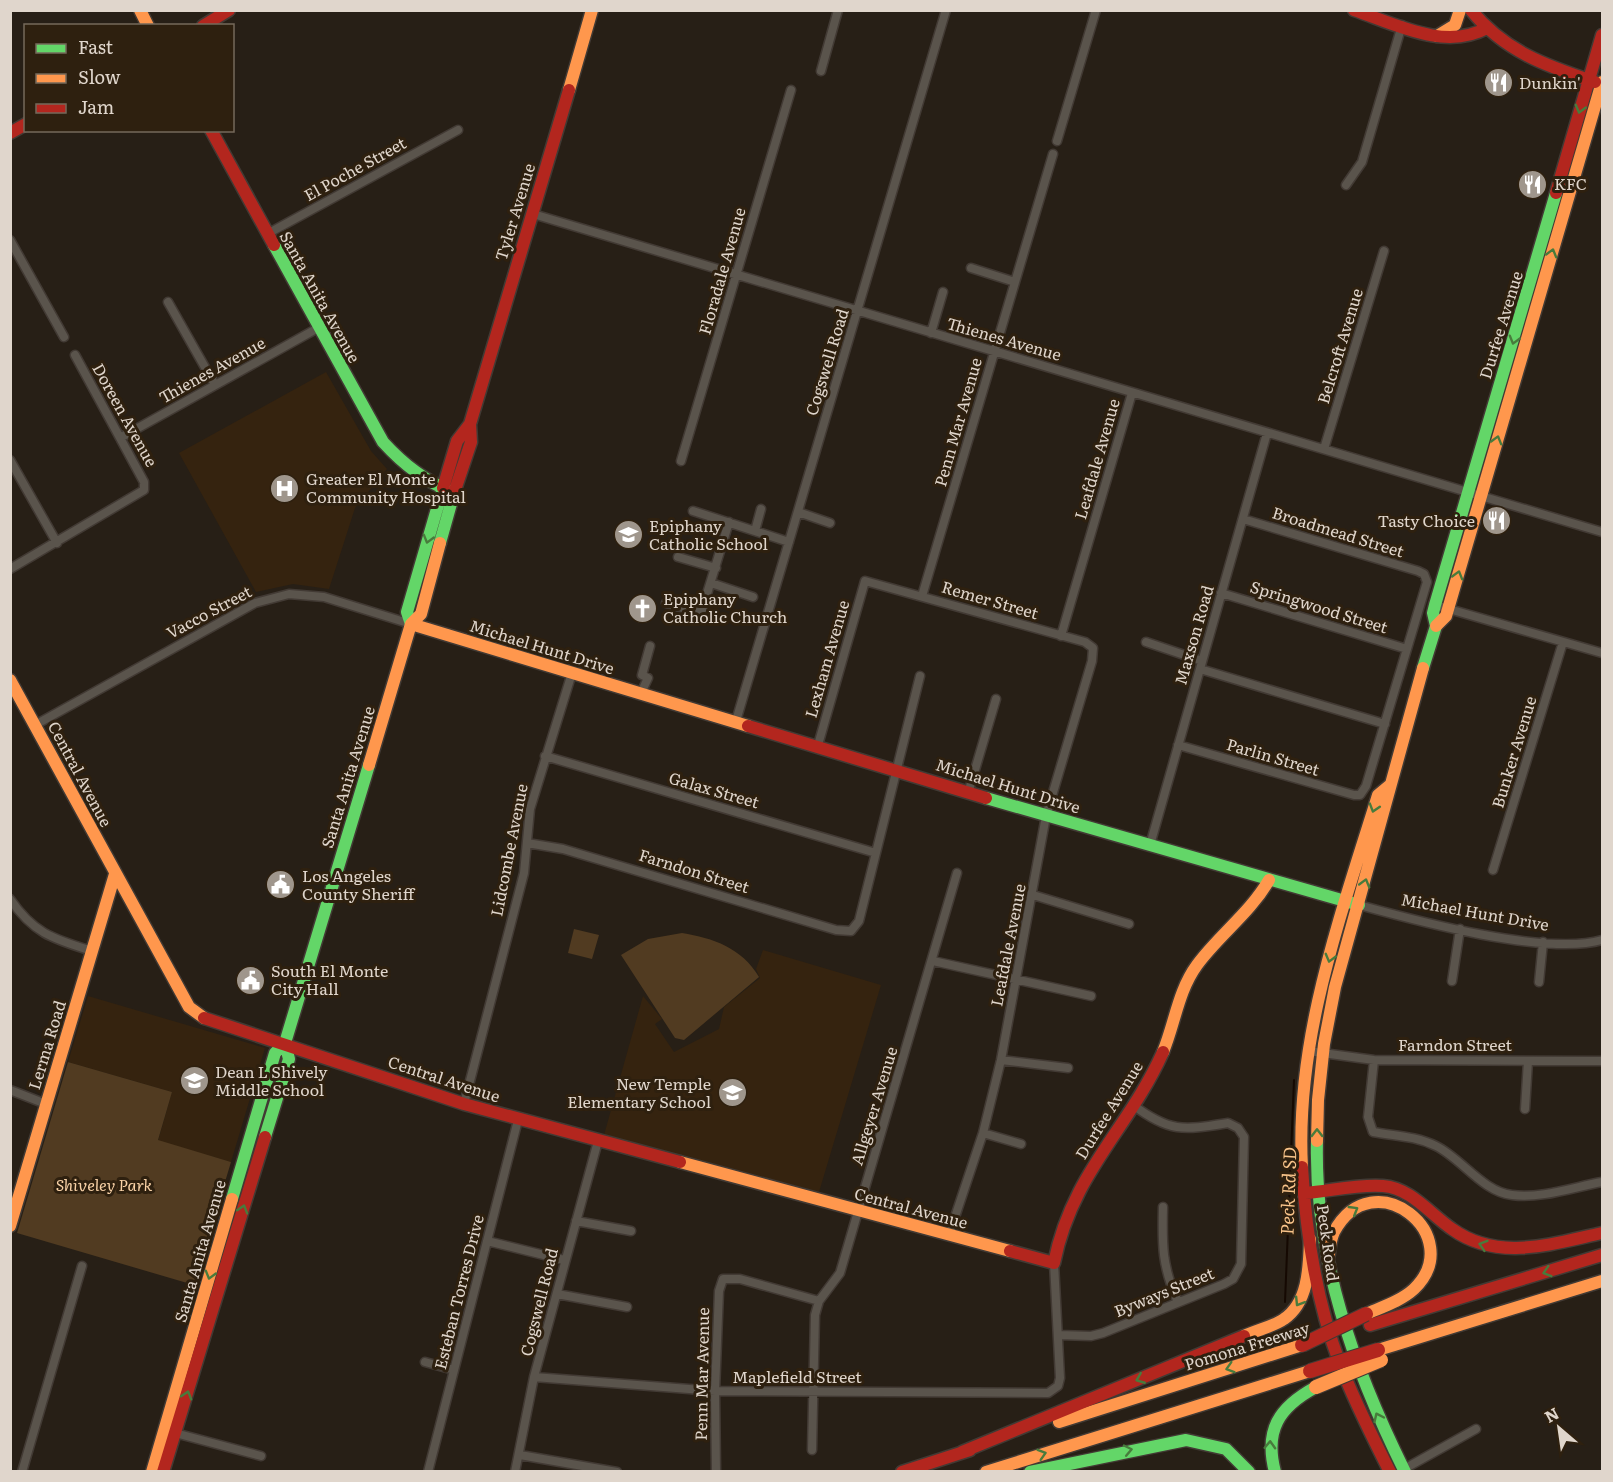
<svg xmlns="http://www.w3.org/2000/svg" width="1613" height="1482" font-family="Literata,serif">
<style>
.built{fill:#35230f}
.green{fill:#513b21}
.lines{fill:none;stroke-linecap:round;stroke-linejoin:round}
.stream{stroke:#150902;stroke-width:2}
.street-casing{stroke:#423a34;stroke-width:11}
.fast-casing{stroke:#423a34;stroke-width:15}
.slow-casing{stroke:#423a34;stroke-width:15}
.jam-casing{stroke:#423a34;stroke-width:15}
.street{stroke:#5a544c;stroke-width:8}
.fast{stroke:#63d668;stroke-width:12}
.slow{stroke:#ff974d;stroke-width:12}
.jam{stroke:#b3261e;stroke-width:12}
.slow-bridge-casing{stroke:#423a34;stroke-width:16;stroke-linecap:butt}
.jam-bridge-casing{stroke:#423a34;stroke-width:16;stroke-linecap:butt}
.slow-bridge{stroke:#ff974d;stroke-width:14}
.jam-bridge{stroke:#b3261e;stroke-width:14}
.oneway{stroke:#487b3c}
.labels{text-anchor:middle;stroke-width:6;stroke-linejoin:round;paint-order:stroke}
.poi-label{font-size:16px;fill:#e0d6cc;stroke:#2e200f;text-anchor:start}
.street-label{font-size:16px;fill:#e0d6cc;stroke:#2e200f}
.park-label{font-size:16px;font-style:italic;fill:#f9d2a7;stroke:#2e200f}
.water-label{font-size:18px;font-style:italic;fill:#f9c48a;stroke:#2e200f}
</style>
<rect width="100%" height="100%" fill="#271f16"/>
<path class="built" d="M 326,372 L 371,451 L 387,469 L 355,508 L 329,589 L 293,584 L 256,592 L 179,453 Z
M 763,950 L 881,985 L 819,1192 L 604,1135 L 643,996 L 662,1019 L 655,1024 L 674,1052 L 719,1029 L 724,1007 L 760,978 L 756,969 Z
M 88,996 L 265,1048 L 231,1162 L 158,1141 L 172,1092 L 68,1062 Z"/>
<path class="green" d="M 574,929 L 599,935 L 592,959 L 568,953 Z
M 682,933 C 713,938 742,948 759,977 L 684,1040 L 675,1038 L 621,955 L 648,939 Z
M 68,1062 L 172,1092 L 158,1140 L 231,1162 L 194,1285 L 17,1233 Z"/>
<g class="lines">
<path class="stream" d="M 1285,1302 L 1294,1080"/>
<defs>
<path id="street" d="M 821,71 L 838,10
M 1057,141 L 1096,10
M 1346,185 L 1362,162 L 1402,25
M 533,214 L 1602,532
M 267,234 L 458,130
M 10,240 L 64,337
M 971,268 L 1015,282
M 168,302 L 215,385
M 931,333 L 943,292
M 120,438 L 318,328
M 1324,449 L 1384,251
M 10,460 L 57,543
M 681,461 L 791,90
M 693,511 L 789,542
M 798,512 L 830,523
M 755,531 L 761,509
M 678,557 L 716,568
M 10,569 L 144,490 L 144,482 L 75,355
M 711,583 L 753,597
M 1221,593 L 1407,649
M 922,596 L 1053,154
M 666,603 L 696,612 L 702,610 L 729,522
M 1435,605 L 1602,653
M 1061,636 L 1132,393
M 1146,642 L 1202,661
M 1200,669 L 1385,724
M 641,693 L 648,678 L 642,675 L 650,646
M 736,721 L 946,10
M 35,725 L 255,603 L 289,594 L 324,597 L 411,624
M 818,745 L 865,581 L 1085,642 L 1093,648 L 1092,661 L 1046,816 L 1001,1060 L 983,1133 L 949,1235
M 1178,745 L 1354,795 L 1360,795 L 1366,786 L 1427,582 L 1424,574 L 1418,571 L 1243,519
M 545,756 L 876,853
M 969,790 L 996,699
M 527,843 L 563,849 L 836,930 L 851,931 L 859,921 L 920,676
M 1150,845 L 1267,433
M 1493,870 L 1563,642
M 1033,895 L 1129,924
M 10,899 C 34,934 54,939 92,951
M 1359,905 C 1417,921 1546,956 1602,940
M 933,961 L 1091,996
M 1452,981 L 1460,929
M 1539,982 L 1543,942
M 1308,1051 L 1374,1060 L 1602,1061
M 1001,1060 L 1068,1068
M 1374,1060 L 1368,1117 L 1373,1132 C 1395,1136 1416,1136 1436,1146 C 1461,1158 1483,1192 1512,1195 C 1541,1199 1574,1187 1602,1182
M 10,1090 L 46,1104
M 464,1104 L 524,873 L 530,809 L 572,673
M 1525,1109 L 1528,1061
M 983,1133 L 1021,1144
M 1163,1207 C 1162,1245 1162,1267 1178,1302
M 576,1221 L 631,1231
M 487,1241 L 564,1260
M 557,1294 L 627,1307
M 1059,1335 L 1091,1336 L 1103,1333 L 1224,1284 L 1233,1279 L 1241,1264 L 1244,1137 L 1238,1128 L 1228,1123 C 1184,1130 1170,1133 1133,1105
M 425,1362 L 454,1370
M 534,1377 L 715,1391 L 1048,1393 L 1058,1386 L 1060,1378 L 1054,1263
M 175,1433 L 261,1456
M 812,1450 L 815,1315 L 819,1301 L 840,1273 L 957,873
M 520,1455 L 617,1472
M 1404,1469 L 1476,1429
M 22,1472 L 82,1266
M 428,1472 L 518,1120
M 515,1472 L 534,1377 L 598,1141
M 716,1472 L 715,1391 L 719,1291 L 723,1279 L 740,1279 L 819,1301"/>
<path id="fast" d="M 274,245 L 383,442 C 404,465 425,481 454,493 L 440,543
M 411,624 L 407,612 L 443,488
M 1423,668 L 1436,626 L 1433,613 L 1435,605 L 1556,193
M 986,798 L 1359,905
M 265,1137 L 289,1059 L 285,1043
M 1317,1141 C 1314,1258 1354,1369 1405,1472
M 232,1199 L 275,1053 L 285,1043 L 369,765
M 1030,1472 L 1186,1440 L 1226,1449 L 1249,1472
M 1275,1472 C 1264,1430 1279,1407 1316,1387"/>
<path id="slow" d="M 140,10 L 148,26
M 1437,36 L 1455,25 L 1460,10
M 569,90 L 592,10
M 411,624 L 748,726
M 1436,626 L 1446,616 L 1602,82
M 10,680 L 189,1007 L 204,1018
M 369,765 L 411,624 L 421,614 L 440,543
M 1163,1052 C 1175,1023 1178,991 1197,965 C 1219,935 1250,913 1269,880
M 1317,1141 L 1318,1100 L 1324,1044 L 1335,987 L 1423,668
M 680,1162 L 1010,1251
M 1302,1167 C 1295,1039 1341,915 1378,795 L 1390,785
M 10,1226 L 115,874
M 1328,1259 C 1330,1250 1330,1240 1334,1232 C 1373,1159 1469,1236 1414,1289 C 1401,1301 1382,1307 1366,1314
M 1244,1336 C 1256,1330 1273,1327 1284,1319 C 1309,1302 1309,1266 1310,1239
M 1378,1350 L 1602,1281
M 1059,1422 L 1302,1345
M 152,1472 L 232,1199
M 986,1472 L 1310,1371"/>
<path id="jam" d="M 1354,10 C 1395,24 1445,51 1487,28
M 1471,10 C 1504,51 1546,66 1595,82
M 203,26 L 229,10
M 211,130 L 274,245
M 10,133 L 26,124
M 1556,193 L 1602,35
M 443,488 L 457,441 L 470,424 L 569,90
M 454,493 L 471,442 L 470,424
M 748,726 L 986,798
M 204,1018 L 464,1104 L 680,1162
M 1302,1167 C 1306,1234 1316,1301 1340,1364 C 1354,1401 1372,1436 1390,1472
M 1305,1193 C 1330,1191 1358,1184 1383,1186 C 1411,1188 1430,1214 1452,1229 C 1498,1262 1551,1244 1602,1233
M 1010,1251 L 1054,1263 C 1072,1173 1128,1130 1163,1052
M 1370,1325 L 1602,1255
M 962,1452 L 1244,1336
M 163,1472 L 265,1137
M 902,1472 L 970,1450"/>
</defs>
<use href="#street" class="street-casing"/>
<use href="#fast" class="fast-casing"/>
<use href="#slow" class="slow-casing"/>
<use href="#jam" class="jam-casing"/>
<use href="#street" class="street"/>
<use href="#fast" class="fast"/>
<use href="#slow" class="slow"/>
<use href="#jam" class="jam"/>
<defs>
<path id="slow-bridge" d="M 1316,1387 L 1381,1360"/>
<path id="jam-bridge" d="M 1302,1345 L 1366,1314
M 1310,1371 L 1378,1350"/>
</defs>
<use href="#slow-bridge" class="slow-bridge-casing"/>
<use href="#jam-bridge" class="jam-bridge-casing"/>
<use href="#slow-bridge" class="slow-bridge"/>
<use href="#jam-bridge" class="jam-bridge"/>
</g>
<defs><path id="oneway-chevron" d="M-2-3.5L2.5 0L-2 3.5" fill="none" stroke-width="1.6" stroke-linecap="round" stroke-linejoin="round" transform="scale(1.5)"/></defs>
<g class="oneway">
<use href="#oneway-chevron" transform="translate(1580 109) rotate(105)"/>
<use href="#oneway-chevron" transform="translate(1552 253) rotate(-74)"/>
<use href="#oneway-chevron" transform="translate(1514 340) rotate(106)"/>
<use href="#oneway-chevron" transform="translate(1497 440) rotate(-74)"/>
<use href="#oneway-chevron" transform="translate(428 539) rotate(106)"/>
<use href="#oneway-chevron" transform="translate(1458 575) rotate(-74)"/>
<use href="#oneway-chevron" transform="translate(1374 808) rotate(107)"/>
<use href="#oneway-chevron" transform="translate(1365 883) rotate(-74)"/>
<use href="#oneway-chevron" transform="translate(1330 958) rotate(105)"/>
<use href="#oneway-chevron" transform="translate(1317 1133) rotate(-90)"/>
<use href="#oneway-chevron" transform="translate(243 1209) rotate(-73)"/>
<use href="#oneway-chevron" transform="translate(1354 1210) rotate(-31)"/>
<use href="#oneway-chevron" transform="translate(1483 1245) rotate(-163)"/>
<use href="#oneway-chevron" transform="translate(1547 1272) rotate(163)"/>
<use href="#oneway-chevron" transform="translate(210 1275) rotate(106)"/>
<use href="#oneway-chevron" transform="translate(1299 1302) rotate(122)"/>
<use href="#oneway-chevron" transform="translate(1230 1368) rotate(163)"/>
<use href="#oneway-chevron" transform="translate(1140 1379) rotate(158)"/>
<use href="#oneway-chevron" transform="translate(187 1395) rotate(-73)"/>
<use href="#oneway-chevron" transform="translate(1378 1417) rotate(-115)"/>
<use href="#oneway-chevron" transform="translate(1270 1445) rotate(-88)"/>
<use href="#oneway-chevron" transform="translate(1128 1450) rotate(-12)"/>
<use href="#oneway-chevron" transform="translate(1042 1454) rotate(-17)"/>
</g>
<defs>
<symbol id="restaurant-disc" viewBox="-11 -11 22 22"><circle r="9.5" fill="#9f968c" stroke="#2e200f"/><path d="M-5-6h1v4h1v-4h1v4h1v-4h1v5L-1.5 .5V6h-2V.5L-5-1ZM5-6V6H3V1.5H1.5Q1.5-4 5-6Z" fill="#fff"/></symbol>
<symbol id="hospital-disc" viewBox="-11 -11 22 22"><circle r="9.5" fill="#9f968c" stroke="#2e200f"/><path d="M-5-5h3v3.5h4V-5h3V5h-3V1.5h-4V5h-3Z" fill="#fff"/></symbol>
<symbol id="school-disc" viewBox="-11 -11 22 22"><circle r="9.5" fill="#9f968c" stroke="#2e200f"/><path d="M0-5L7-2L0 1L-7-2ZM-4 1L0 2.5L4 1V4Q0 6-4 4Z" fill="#fff"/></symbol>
<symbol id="church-disc" viewBox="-11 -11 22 22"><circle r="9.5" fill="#9f968c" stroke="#2e200f"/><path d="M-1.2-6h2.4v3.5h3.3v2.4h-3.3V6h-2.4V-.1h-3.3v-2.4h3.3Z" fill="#fff"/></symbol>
<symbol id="civic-disc" viewBox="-11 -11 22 22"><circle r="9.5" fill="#9f968c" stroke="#2e200f"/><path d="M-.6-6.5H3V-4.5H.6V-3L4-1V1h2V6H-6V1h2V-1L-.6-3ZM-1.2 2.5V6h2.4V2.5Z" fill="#fff"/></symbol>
</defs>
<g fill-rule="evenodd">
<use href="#restaurant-disc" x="1482" y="66" width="33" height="33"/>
<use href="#restaurant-disc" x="1516" y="168" width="33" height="33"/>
<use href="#hospital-disc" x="268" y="472" width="33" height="33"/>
<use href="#restaurant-disc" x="1480" y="504" width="33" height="33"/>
<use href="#school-disc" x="612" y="518" width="33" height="33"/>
<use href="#church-disc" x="626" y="592" width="33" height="33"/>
<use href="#civic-disc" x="264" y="868" width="33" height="33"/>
<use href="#civic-disc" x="234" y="964" width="33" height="33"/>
<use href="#school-disc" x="178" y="1064" width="33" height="33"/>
<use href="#school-disc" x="716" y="1076" width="33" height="33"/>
</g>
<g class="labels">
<g class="poi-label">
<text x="1519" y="89">Dunkin'</text>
<text x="1554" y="190">KFC</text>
<text x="306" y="485">Greater El Monte<tspan x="306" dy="18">Community Hospital</tspan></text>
<text x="1475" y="527" text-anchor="end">Tasty Choice</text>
<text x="649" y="532">Epiphany<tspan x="649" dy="18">Catholic School</tspan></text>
<text x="663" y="605">Epiphany<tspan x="663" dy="18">Catholic Church</tspan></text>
<text x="302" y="882">Los Angeles<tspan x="302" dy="18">County Sheriff</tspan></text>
<text x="271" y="977">South El Monte<tspan x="271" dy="18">City Hall</tspan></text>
<text x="215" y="1078">Dean L Shively<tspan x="215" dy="18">Middle School</tspan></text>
<text x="711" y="1090" text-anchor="end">New Temple<tspan x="711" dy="18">Elementary School</tspan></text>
</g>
<g class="street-label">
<text transform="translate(355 169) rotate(-29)" y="6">El Poche Street</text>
<text transform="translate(515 212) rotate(-73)" y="6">Tyler Avenue</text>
<text transform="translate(722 271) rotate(-74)" y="6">Floradale Avenue</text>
<text transform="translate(320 297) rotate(61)" y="6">Santa Anita Avenue</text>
<text transform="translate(1501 325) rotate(-73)" y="6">Durfee Avenue</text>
<text transform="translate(1004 339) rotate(16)" y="6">Thienes Avenue</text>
<text transform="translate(1340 346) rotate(-73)" y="6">Belcroft Avenue</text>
<text transform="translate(827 362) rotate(-73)" y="6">Cogswell Road</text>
<text transform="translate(212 370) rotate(-29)" y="6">Thienes Avenue</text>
<text transform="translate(125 415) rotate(61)" y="6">Doreen Avenue</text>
<text transform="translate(958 422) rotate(-74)" y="6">Penn Mar Avenue</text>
<text transform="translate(1097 459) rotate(-74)" y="6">Leafdale Avenue</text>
<text transform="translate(1338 532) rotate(17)" y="6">Broadmead Street</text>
<text transform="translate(990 600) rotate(16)" y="6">Remer Street</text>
<text transform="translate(1319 607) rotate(17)" y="6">Springwood Street</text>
<text transform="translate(209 612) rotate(-28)" y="6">Vacco Street</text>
<text transform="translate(1194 635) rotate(-74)" y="6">Maxson Road</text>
<text transform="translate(542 647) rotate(17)" y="6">Michael Hunt Drive</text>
<text transform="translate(827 659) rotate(-74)" y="6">Lexham Avenue</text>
<text transform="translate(1514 752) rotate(-73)" y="6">Bunker Avenue</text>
<text transform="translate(1273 757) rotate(16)" y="6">Parlin Street</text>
<text transform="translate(80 774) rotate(62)" y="6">Central Avenue</text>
<text transform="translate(348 777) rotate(-73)" y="6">Santa Anita Avenue</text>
<text transform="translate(1008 786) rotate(17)" y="6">Michael Hunt Drive</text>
<text transform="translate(714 790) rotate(16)" y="6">Galax Street</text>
<text transform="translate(509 850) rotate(-79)" y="6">Lidcombe Avenue</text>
<text transform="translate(694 871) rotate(17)" y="6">Farndon Street</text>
<text transform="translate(1475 912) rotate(10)" y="6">Michael Hunt Drive</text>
<text transform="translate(1008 945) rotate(-79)" y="6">Leafdale Avenue</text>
<text transform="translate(47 1045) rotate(-73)" y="6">Lerma Road</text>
<text x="1455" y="1051">Farndon Street</text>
<text transform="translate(444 1079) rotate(18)" y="6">Central Avenue</text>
<text transform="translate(874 1106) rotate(-73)" y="6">Allgeyer Avenue</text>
<text transform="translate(1109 1110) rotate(-58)" y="6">Durfee Avenue</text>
<text transform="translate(911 1208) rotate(15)" y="6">Central Avenue</text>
<text transform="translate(1328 1243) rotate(82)" y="6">Peck Road</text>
<text transform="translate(200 1251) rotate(-74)" y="6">Santa Anita Avenue</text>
<text transform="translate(459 1292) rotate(-76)" y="6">Esteban Torres Drive</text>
<text transform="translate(1164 1292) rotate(-22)" y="6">Byways Street</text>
<text transform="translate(539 1302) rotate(-76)" y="6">Cogswell Road</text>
<text transform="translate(1247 1346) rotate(-17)" y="6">Pomona Freeway</text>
<text transform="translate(702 1374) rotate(-89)" y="6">Penn Mar Avenue</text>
<text x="797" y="1383">Maplefield Street</text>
</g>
<g class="park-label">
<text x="104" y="1191">Shiveley Park</text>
</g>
<g class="water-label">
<text transform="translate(1289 1191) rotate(-88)" y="6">Peck Rd SD</text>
</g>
</g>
<rect width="1613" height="1482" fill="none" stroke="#e0d6cc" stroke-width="24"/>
<rect x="24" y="24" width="210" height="108" fill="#2e200f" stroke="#75695b" stroke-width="1.5"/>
<rect x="36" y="44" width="30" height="9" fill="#63d668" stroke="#75695b" stroke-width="1.5"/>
<text x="78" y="54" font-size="18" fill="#e0d6cc">Fast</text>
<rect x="36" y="74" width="30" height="9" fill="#ff974d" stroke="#75695b" stroke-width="1.5"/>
<text x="78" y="84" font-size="18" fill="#e0d6cc">Slow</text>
<rect x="36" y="104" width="30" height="9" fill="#b3261e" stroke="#75695b" stroke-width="1.5"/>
<text x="78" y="114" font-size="18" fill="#e0d6cc">Jam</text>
<g transform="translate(1559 1428) rotate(331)" stroke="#2e200f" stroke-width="4.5" paint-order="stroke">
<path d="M0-4.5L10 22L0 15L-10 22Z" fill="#e0d6cc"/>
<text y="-9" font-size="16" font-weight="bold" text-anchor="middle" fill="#e0d6cc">N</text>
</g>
</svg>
